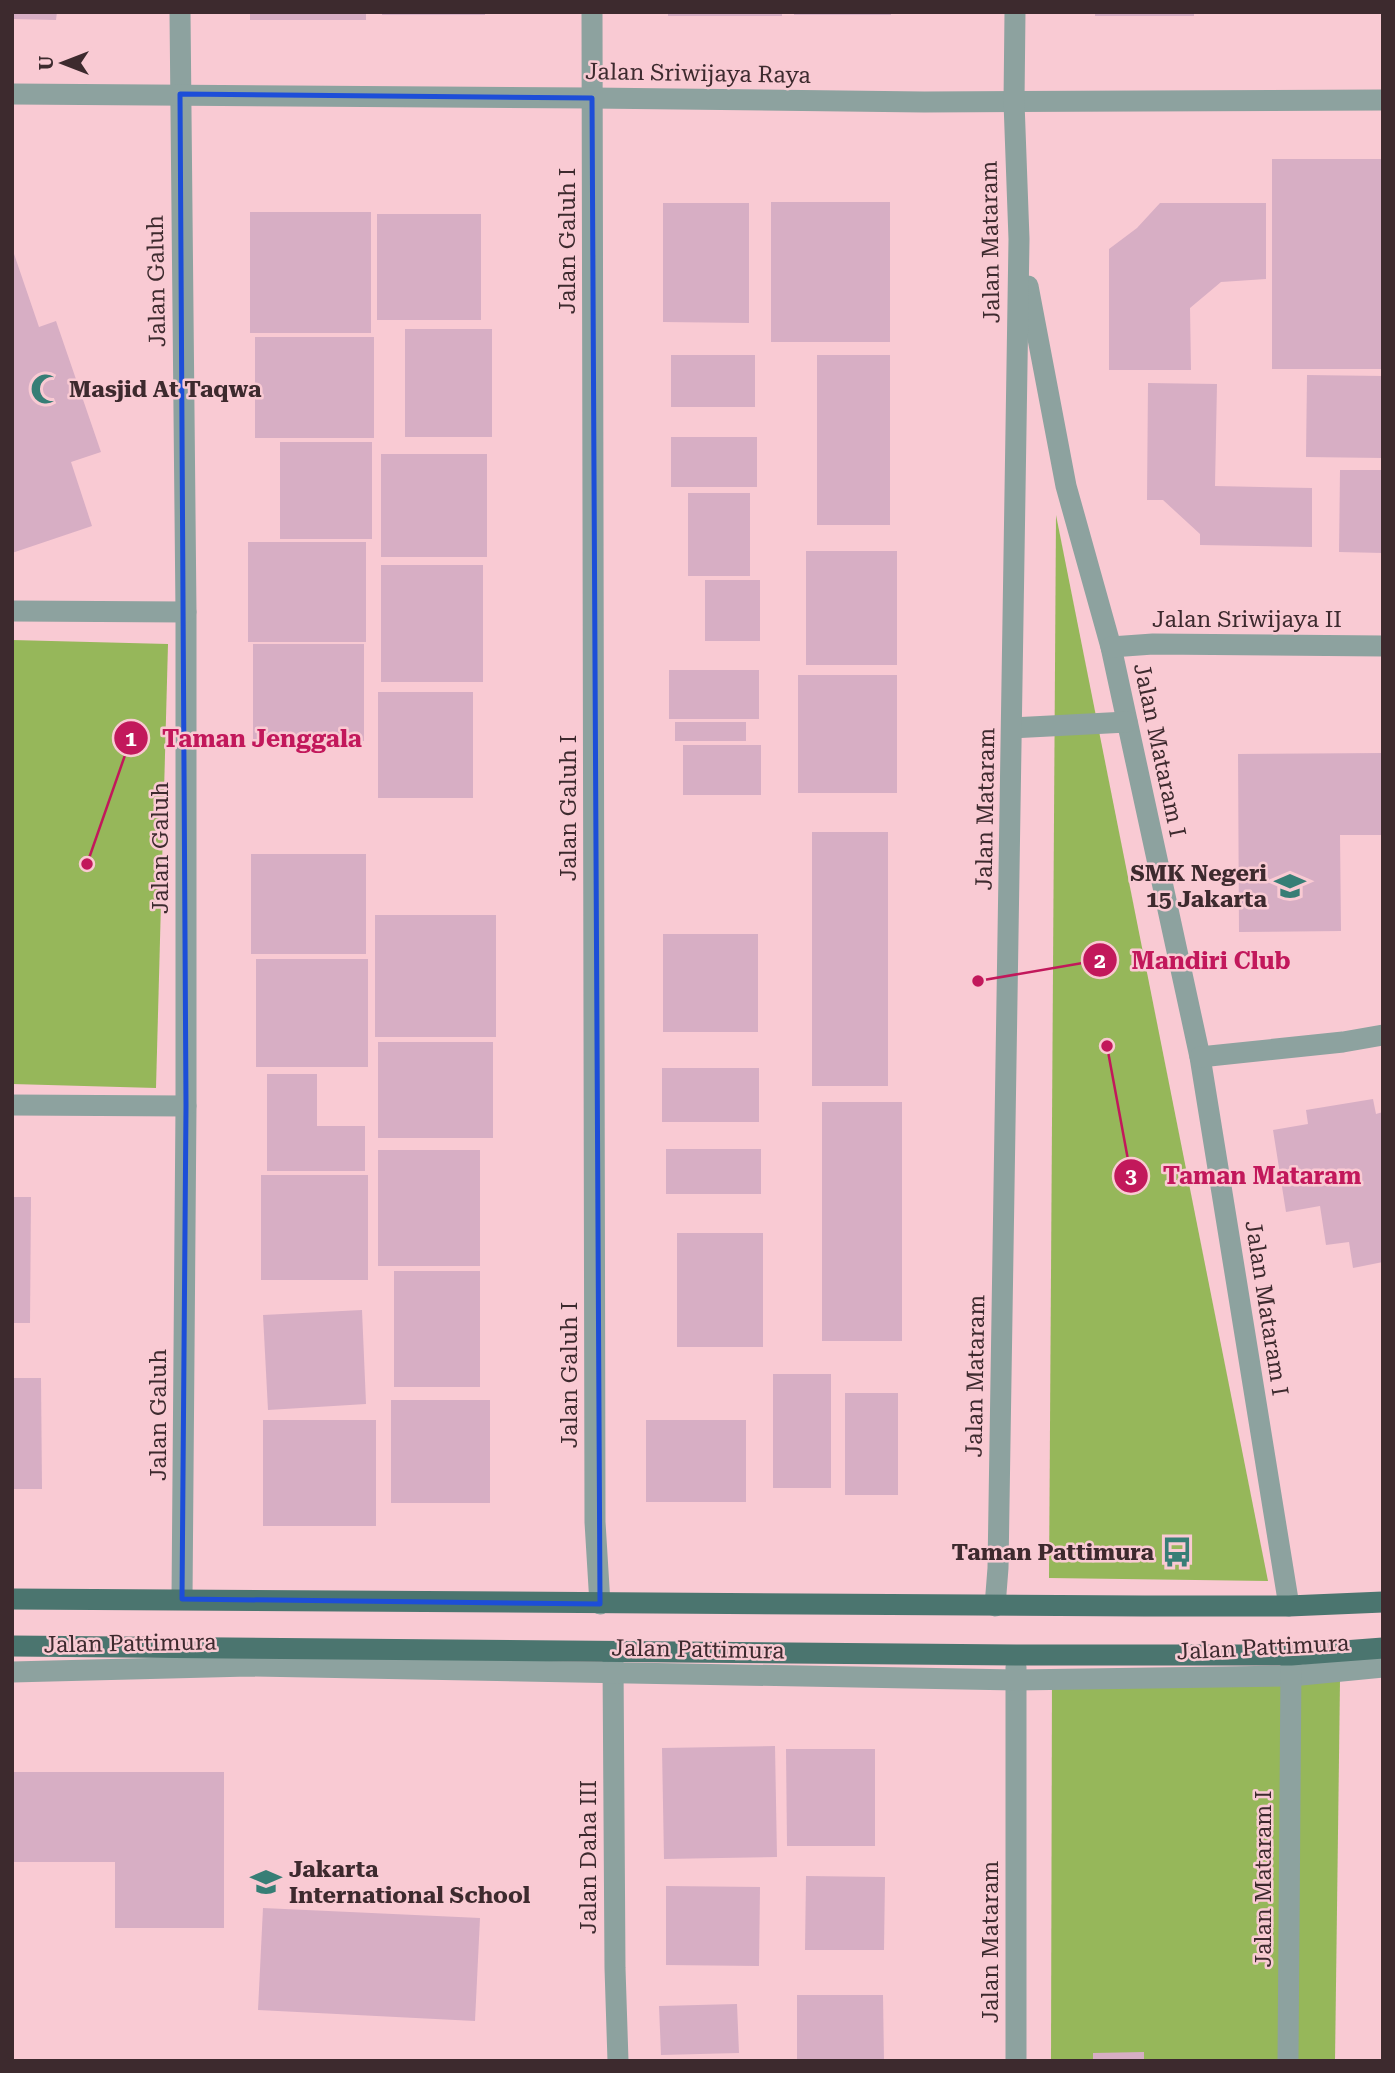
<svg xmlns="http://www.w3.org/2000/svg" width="1395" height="2073" viewBox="0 0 1395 2073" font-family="'Roboto Serif',serif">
<rect width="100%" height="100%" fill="#f9cad3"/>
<g fill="#96b75a">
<path d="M1056 515 1268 1581 1049 1578Z"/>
<path d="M12 640 168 644 156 1088 12 1084Z"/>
<path d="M1052 1678 1340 1680 1335 2061H1051Z"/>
</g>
<g fill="#d7aec4">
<path d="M12 12H57L56 20 12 19Z"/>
<rect x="250" y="12" width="116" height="8"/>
<rect x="382" y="12" width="103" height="3"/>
<rect x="668" y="12" width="114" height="4"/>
<rect x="794" y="12" width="97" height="3"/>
<rect x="1095" y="12" width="99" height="4"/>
<rect x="1272" y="159" width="111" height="210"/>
<rect x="771" y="202" width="119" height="140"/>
<path d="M663 203H749V323L663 322Z"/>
<path d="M1160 203H1266V279L1221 282 1190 308 1191 370H1109V249L1137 228Z"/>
<rect x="250" y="212" width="121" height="121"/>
<rect x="377" y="214" width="104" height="106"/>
<path d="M12 248 39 327 56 321 101 452 71 462 92 526 12 553Z"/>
<rect x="405" y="329" width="87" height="108"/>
<rect x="255" y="337" width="119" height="101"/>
<rect x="671" y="355" width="84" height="52"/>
<rect x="817" y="355" width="73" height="170"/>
<path d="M1307 375 1383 376V458L1306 457Z"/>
<path d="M1148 383 1217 384 1215 486 1312 488V547L1200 545V534L1163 500H1147Z"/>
<rect x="671" y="437" width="86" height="50"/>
<rect x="280" y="442" width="92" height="97"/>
<rect x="381" y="454" width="106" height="103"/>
<path d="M1340 470H1383V553L1339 552Z"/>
<rect x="688" y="493" width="62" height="83"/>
<rect x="248" y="542" width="118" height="100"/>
<rect x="806" y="551" width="91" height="114"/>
<rect x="381" y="565" width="102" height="117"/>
<rect x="705" y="580" width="55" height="61"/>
<rect x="253" y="644" width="111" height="97"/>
<rect x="669" y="670" width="90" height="49"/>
<rect x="798" y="675" width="99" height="118"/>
<rect x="378" y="692" width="95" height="106"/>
<rect x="675" y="722" width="71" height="19"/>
<rect x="683" y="745" width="78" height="50"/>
<path d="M1383 753V835H1340L1341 931 1239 932 1238 754Z"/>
<rect x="812" y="832" width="76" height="254"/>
<rect x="251" y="854" width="115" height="100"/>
<rect x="375" y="915" width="121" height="122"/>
<rect x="663" y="934" width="95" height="98"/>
<rect x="256" y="959" width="112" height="108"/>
<rect x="378" y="1042" width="115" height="96"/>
<rect x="662" y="1068" width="97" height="54"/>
<path d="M267 1074H317V1126H365V1171H267Z"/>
<path d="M1373 1099 1376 1114 1383 1112V1262L1353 1268 1349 1242 1326 1245 1320 1206 1286 1212 1273 1130 1308 1124 1306 1110Z"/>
<rect x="822" y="1102" width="80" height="239"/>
<rect x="666" y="1149" width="95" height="45"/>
<rect x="378" y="1150" width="102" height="116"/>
<rect x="261" y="1175" width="107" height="105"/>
<path d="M12 1197H31L30 1323H12Z"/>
<rect x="677" y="1233" width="86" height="114"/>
<rect x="394" y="1271" width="86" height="116"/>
<path d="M362 1310 366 1404 268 1410 263 1315Z"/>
<rect x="773" y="1374" width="58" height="114"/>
<path d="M12 1378H41L42 1489H12Z"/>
<rect x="845" y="1393" width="53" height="102"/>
<rect x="391" y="1400" width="99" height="103"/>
<rect x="263" y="1420" width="113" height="106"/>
<rect x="646" y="1420" width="100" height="82"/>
<path d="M775 1746 777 1857 664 1859 662 1748Z"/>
<path d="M786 1749H875V1846H787Z"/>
<path d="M12 1772H224V1928H115V1862H12Z"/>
<path d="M806 1876 885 1877 884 1950H805Z"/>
<path d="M666 1886 760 1887 759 1966 666 1965Z"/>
<path d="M263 1908 480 1918 475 2021 258 2010Z"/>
<path d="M797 1995H883L884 2061H797Z"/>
<path d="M737 2004 739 2053 661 2055 659 2006Z"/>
<path d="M1144 2052V2061H1093V2053Z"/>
</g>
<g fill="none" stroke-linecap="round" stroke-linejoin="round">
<g stroke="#8da29f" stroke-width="21">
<path d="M180 12 186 612V1106L182 1599"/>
<path d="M592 12 595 1522 600 1604"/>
<path d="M12 94 592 98 924 102 1383 100"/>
<path d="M1028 286 1066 486 1111 647 1200 1057 1289 1606"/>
<path d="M12 611 186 612"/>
<path d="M1111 647 1153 644 1383 646"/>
<path d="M1012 728 1127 722"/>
<path d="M1200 1057 1343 1042 1383 1035"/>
<path d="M12 1105 186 1106"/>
<path d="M995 1606 998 1568 1019 239 1014 102 1015 12"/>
<path d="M613 1660 615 1968 618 2061"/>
<path d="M1016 1667V2061"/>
<path d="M12 1672 249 1666 1016 1680 1291 1676 1383 1667"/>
<path d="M1288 2061 1291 1664"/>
</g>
<g stroke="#4b756f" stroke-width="21">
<path d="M12 1599 1144 1606H1289L1383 1602"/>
<path d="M12 1646 1016 1655H1291L1383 1648"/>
</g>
</g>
<path fill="none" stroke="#1d4ed8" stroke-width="5" stroke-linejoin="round" d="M180 94 592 98 600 1604 182 1599 186 1106Z"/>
<defs>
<g id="mosque-bare" transform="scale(2.415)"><path d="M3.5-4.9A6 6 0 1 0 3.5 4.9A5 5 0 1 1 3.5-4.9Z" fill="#377e76" stroke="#f9cad3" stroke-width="2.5" paint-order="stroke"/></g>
<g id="school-bare" transform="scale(2.415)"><path d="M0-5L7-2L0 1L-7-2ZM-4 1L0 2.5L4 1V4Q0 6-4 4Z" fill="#377e76" stroke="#f9cad3" stroke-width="2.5" paint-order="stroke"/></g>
<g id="bus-bare" transform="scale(2.415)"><path d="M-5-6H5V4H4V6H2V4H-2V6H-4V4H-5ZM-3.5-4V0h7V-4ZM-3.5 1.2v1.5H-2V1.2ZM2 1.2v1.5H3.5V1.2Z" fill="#377e76" stroke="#f9cad3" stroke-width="2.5" paint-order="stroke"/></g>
</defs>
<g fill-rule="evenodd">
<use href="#mosque-bare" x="46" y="389"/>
<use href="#school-bare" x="1290" y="886"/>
<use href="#bus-bare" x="1177" y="1552"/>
<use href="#school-bare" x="266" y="1882"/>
</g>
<g text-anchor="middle" stroke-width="5" stroke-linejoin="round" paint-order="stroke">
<g font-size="23" fill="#3d2a2e" stroke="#f9cad3">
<text transform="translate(698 73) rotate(1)" y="8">Jalan Sriwijaya Raya</text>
<text transform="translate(567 241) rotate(-90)" y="8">Jalan Galuh I</text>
<text transform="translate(990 242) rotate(-91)" y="8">Jalan Mataram</text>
<text transform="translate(156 281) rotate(-91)" y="8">Jalan Galuh</text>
<text x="1247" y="627">Jalan Sriwijaya II</text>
<text transform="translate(1160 750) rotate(78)" y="8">Jalan Mataram I</text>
<text transform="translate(568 808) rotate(-90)" y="8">Jalan Galuh I</text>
<text transform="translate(985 809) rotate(-89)" y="8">Jalan Mataram</text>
<text transform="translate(160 848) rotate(-90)" y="8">Jalan Galuh</text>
<text transform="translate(1267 1308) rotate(81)" y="8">Jalan Mataram I</text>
<text transform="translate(569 1375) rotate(-90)" y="8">Jalan Galuh I</text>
<text transform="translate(975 1376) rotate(-89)" y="8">Jalan Mataram</text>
<text transform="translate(158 1415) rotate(-90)" y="8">Jalan Galuh</text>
<text transform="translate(130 1643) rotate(-1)" y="8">Jalan Pattimura</text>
<text transform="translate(1263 1647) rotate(-3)" y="8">Jalan Pattimura</text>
<text transform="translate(698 1649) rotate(1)" y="8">Jalan Pattimura</text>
<text transform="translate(588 1857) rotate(-90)" y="8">Jalan Daha III</text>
<text transform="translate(1263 1879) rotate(-90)" y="8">Jalan Mataram I</text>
<text transform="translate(990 1942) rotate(-90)" y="8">Jalan Mataram</text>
</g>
<g font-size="23" font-weight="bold" fill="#3d2a2e" stroke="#f9cad3" text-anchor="start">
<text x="69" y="397">Masjid At Taqwa</text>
<text x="1267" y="881" text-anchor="end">SMK Negeri<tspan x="1267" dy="26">15 Jakarta</tspan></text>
<text x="1154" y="1560" text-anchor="end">Taman Pattimura</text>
<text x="289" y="1877">Jakarta<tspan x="289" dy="26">International School</tspan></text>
</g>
</g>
<path fill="none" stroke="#c2185b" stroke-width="2.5" d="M87 864L131 738M978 981L1100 960M1107 1046L1131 1176"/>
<g fill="#c2185b" stroke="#f9cad3" stroke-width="2.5">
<circle cx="87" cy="864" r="7"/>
<circle cx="978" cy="981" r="7"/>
<circle cx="1107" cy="1046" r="7"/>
<circle cx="131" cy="738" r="18"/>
<circle cx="1100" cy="960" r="18"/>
<circle cx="1131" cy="1176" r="18"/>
</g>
<g font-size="21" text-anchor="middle" font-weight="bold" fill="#fff">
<text x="131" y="746">1</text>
<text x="1100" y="968">2</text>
<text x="1131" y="1183">3</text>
</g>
<g font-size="24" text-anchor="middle" font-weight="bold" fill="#c2185b" stroke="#f9cad3" stroke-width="5" stroke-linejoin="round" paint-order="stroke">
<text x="262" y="747">Taman Jenggala</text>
<text x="1211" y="969">Mandiri Club</text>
<text x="1262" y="1184">Taman Mataram</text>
</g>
<rect width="1395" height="2073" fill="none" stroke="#3d2a2e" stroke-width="28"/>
<g transform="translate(63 63) rotate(270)" stroke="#f9cad3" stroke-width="5" paint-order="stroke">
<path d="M0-5L12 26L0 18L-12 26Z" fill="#3d2a2e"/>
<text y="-10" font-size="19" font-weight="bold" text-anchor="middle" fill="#3d2a2e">U</text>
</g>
</svg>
